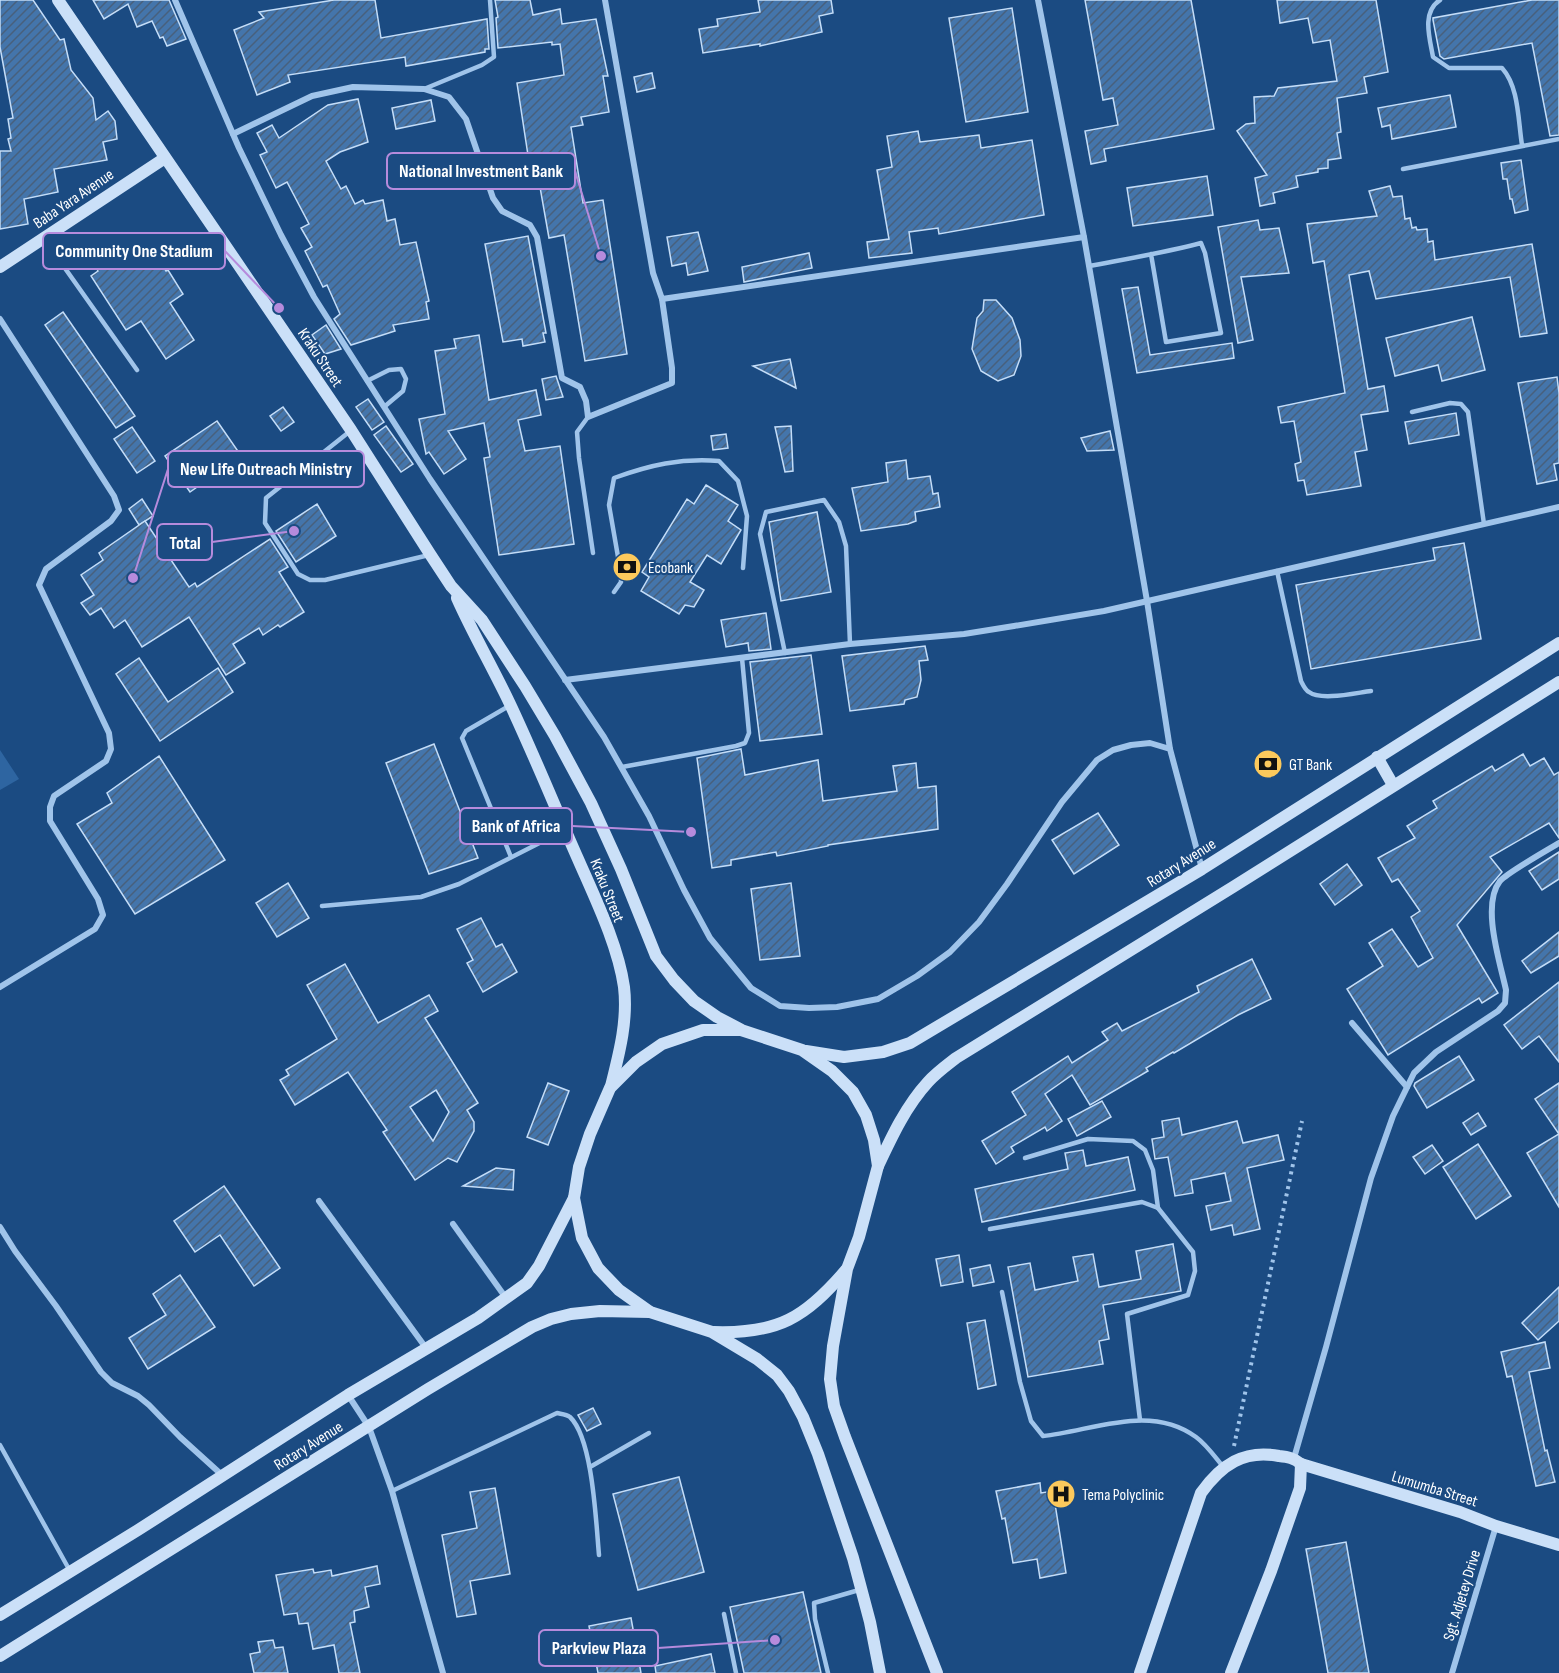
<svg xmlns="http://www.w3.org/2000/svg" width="1559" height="1673" viewBox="0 0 1559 1673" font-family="'Sofia Sans Condensed',sans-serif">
<defs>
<pattern id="building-hatch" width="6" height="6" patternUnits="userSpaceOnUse" patternTransform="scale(1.5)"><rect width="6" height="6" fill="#4475ab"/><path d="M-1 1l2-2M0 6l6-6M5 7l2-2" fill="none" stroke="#48607c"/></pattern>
</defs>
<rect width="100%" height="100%" fill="#1b4b82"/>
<path fill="#2e65a1" d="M0 750 19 779 0 790Z"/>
<g fill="url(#building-hatch)" stroke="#c4ddf8" stroke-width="1.5" fill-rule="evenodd">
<path d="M0 0H33L60 40 64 39 71 70 93 98 96 120 108 111 115 121 117 139 103 142 107 160 54 169 58 192 24 199 28 224 0 229V151H11L8 139 11 138 8 119 13 118 0 47Z"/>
<path d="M93 0H169L186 39 167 46 163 37 160 38 152 21 137 27 128 4 104 19Z"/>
<path d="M334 0H375L381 38 487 19 489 49H485V52L406 66 405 57 288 75 290 82 257 95 234 30 264 18 259 12Z"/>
<path d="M495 0H530L533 15 560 9 562 24 596 19 608 76H603L609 112 581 117 583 125 571 127 583 203 603 200 627 354 585 361 564 235 549 238 540 187 533 188 517 83 564 75 560 44 552 45V42L498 48 496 18 498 17Z"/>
<path d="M758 0H831L833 13 819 16 822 32 760 46V44L703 53 699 29 718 26 717 19 760 12Z"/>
<path d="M1085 0H1191L1214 129 1104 149 1106 161 1091 164 1085 131 1118 125 1113 98 1103 100Z"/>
<path d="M1277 0H1376L1388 72 1364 77 1367 93 1337 98 1341 132 1337 133 1341 158 1328 160V168L1318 169V172L1296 176 1298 187 1273 193 1275 203 1260 206 1255 178 1267 175 1237 131 1246 124 1255 123 1254 97 1274 96 1278 88 1337 81 1330 40 1313 43 1308 18 1280 23Z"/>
<path d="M1532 0H1559V135L1550 136 1532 43 1444 59 1440 56 1433 20V18Z"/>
<path d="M1012 8 1028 112 966 122 949 18Z"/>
<path d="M652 73 655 88 637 92 634 77Z"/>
<path d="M1450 95 1456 127 1392 139 1390 125 1382 127 1378 108Z"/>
<path d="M358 99 368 142 340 152 326 161 341 189 346 186 355 204 363 200 365 204 383 200 387 221 395 219 400 245 416 242 429 301 426 302 429 319 393 325 395 331 351 345 334 319 340 314 327 285 323 287 305 251 312 247 301 228 309 224 287 182 276 188 260 155 267 152 257 133 272 125 279 138 328 105Z"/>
<path d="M431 100 435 121 396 129 392 108Z"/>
<path d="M918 131 920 142 979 135 981 148 1032 140 1044 215 939 234 938 228 909 232 912 253 869 258 867 242 889 239 877 170 892 167 887 136Z"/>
<path d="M1521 160 1528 210 1515 213 1512 199H1510L1507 179H1503L1501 163Z"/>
<path d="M1207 176 1213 215 1133 226 1127 188Z"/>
<path d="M1390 186 1393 197 1402 196 1405 219 1410 218 1412 228 1416 227 1417 230 1427 229 1428 242 1433 241 1435 260 1532 244 1547 333 1520 337 1510 277 1376 299 1369 271 1349 275 1368 389 1384 386 1388 411 1361 415 1367 450 1355 452 1361 486 1307 495 1304 480 1298 481 1295 464 1301 462 1294 421 1281 423 1278 407 1345 393 1324 261 1313 263 1307 224 1377 216 1369 191Z"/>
<path d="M1258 220 1260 230 1279 228 1289 273 1241 277 1253 340 1238 343 1218 227Z"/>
<path d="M698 232 708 271 688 275 686 263 672 266 667 237Z"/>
<path d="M143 234 166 271 168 270 183 294 170 303 194 340 166 359 141 321 126 330 91 276 98 271 94 264Z"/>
<path d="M528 236 546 333H543L545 342 523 346 522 339 503 342 485 244Z"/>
<path d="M809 253 812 268 744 282 742 267Z"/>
<path d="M1138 287 1150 355 1232 343 1234 358 1137 373 1122 289Z"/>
<path d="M984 300H996L1012 318 1020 340 1021 356 1014 375 998 381 981 371 972 349 977 318 983 311Z"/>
<path d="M63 312 135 416 116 428 45 325Z"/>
<path d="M1472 317 1485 370 1442 381 1438 365 1395 376 1386 338Z"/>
<path d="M326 325 341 349 325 354 312 335Z"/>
<path d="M479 335 489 400 536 390 541 415 518 420 525 451 560 446 574 544 499 555 484 458 490 457 484 423 448 431 466 459 444 474 429 452 426 454 419 419 445 414 435 351 456 348 454 339Z"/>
<path d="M790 359 796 388 753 366Z"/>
<path d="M556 376 563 397 546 400 542 379Z"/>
<path d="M1557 377 1559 393V463L1554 464 1557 480 1537 484 1518 383Z"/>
<path d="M368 399 384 422 372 430 356 407Z"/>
<path d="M283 407 294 422 281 431 270 416Z"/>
<path d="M1456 413 1459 435 1409 444 1405 422Z"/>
<path d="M217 421 242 457 235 462 239 467 224 477 220 471 190 492 165 456Z"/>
<path d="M386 426 413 464 401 472 374 435Z"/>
<path d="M791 426 793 471 785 472 775 427Z"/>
<path d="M132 427 155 461 137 473 114 439Z"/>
<path d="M1110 431 1114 450 1087 451 1081 438Z"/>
<path d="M726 434 728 448 713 450 711 436Z"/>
<path d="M906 460 908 479 930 476 933 494 938 493 940 507 915 512 916 521 908 524 861 531 852 488 888 482 886 463Z"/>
<path d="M706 485 738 505 728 521 741 530 721 564 707 555 690 582 704 590 694 607 685 605 679 614 641 591 649 577 642 572 687 499 694 504Z"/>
<path d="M142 499 153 516 139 525 129 509Z"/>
<path d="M317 504 336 536 296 562 276 531Z"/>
<path d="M817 512 831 592 781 601 769 522Z"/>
<path d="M145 521 189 587 195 583 197 587 270 539 288 567 279 572 304 612 280 627 278 625 263 635 259 628 233 644 245 663 226 675 189 617 142 647 125 620 114 628 101 608 90 615 81 603 94 595 81 575 103 560 99 553Z"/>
<path d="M1464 543 1481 639 1311 669 1296 585 1435 560 1433 548Z"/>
<path d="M766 613 771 649 749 651 748 643 726 647 721 620Z"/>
<path d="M925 646 928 660 919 661 921 680 917 697 905 700 904 704 850 711 842 656Z"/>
<path d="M811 655 822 734 760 741 750 662Z"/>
<path d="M139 658 168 702 218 668 233 692 160 741 116 674Z"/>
<path d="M434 744 478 858 429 874 386 763Z"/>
<path d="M741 749 745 775 818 760 823 801 897 791 893 766 916 763 918 788 936 786 938 829 828 845V846L777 856 776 852 731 860V865L712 868 697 758Z"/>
<path d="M1523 754 1530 766 1544 758 1554 775 1559 772V838L1549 823 1490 857 1502 872 1457 925 1498 993 1482 1003 1479 998 1388 1055 1347 989 1383 966 1369 943 1392 929 1418 967 1433 958 1411 917 1420 911 1398 879 1392 882 1378 858 1415 838 1407 826 1437 808 1433 801 1492 766 1495 771Z"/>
<path d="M159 756 225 860 135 914 77 824 112 803 107 793Z"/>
<path d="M1098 813 1119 845 1074 874 1052 840Z"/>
<path d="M1559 852V879L1542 890 1529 871Z"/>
<path d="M1347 864 1362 885 1335 905 1320 884Z"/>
<path d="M288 883 309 918 277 937 256 903Z"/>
<path d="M791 883 800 956 760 960 751 889Z"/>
<path d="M481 918 496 947 502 944 517 972 483 992 467 963 473 960 457 929Z"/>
<path d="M1559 932V956L1531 973 1522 961Z"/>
<path d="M1252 959 1271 999 1238 1015 1174 1053 1173 1052 1146 1068 1148 1071 1090 1105 1072 1075 1045 1094 1062 1121 1047 1131 1045 1127 1011 1147 1014 1152 996 1164 982 1141 1026 1115 1012 1092 1068 1056 1072 1063 1108 1040 1102 1032 1117 1023 1122 1031 1199 992 1197 986Z"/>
<path d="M345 964 378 1023 429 995 438 1011 425 1018 478 1103 467 1110 474 1122V1131L457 1162 448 1158 415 1180 383 1132 387 1130 348 1072 295 1105 280 1080 289 1075 286 1070 337 1039 307 985ZM436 1090 449 1112 433 1141 410 1107Z"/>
<path d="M1559 982V1062L1539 1036 1522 1049 1504 1025Z"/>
<path d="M1459 1056 1474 1080 1427 1108 1414 1086 1415 1083Z"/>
<path d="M548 1083 569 1091 548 1145 527 1137Z"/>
<path d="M1559 1083V1207L1527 1153 1559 1134 1535 1099Z"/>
<path d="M1102 1101 1111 1117 1077 1136 1068 1119Z"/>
<path d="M1478 1113 1486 1126 1471 1135 1463 1123Z"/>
<path d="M1179 1118 1182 1135 1237 1121 1243 1143 1278 1135 1284 1160 1247 1168 1260 1229 1234 1235 1232 1225 1211 1230 1206 1206 1231 1201 1225 1173 1191 1180 1193 1193 1175 1196 1168 1157 1155 1159 1152 1139 1164 1137 1162 1121Z"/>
<path d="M1478 1144 1511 1196 1476 1219 1443 1167Z"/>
<path d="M1432 1145 1443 1161 1425 1174 1413 1157Z"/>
<path d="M1083 1150 1086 1166 1128 1157 1135 1190 982 1222 975 1189 1068 1169 1065 1153Z"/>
<path d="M496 1168 514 1170 513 1190 463 1186Z"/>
<path d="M224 1186 280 1268 254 1286 220 1235 195 1252 174 1221Z"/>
<path d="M1173 1244 1181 1291 1103 1305 1109 1339 1099 1341 1103 1364 1028 1377 1008 1267 1030 1263 1035 1290 1078 1281 1073 1257 1093 1254 1099 1287 1141 1279 1136 1251Z"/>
<path d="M959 1255 963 1282 941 1286 936 1259Z"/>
<path d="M990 1265 994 1282 973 1286 970 1269Z"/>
<path d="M180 1275 215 1327 148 1369 129 1338 166 1315 153 1294Z"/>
<path d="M1559 1287V1321L1538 1340 1522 1323Z"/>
<path d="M985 1320 996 1385 978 1389 967 1323Z"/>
<path d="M1545 1342 1550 1368 1529 1372 1545 1451 1547 1450 1555 1482 1536 1486 1512 1376 1507 1377 1501 1352Z"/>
<path d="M593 1408 601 1424 587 1431 578 1415Z"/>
<path d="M679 1477 704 1572 638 1590 613 1494Z"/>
<path d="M1040 1483 1041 1493 1053 1491 1066 1573 1040 1578 1037 1559 1013 1563 1005 1518 1002 1519 996 1491Z"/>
<path d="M495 1488 510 1574 470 1581 476 1614 457 1617 442 1535 477 1528 470 1492Z"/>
<path d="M1346 1542 1369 1673H1328L1306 1549Z"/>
<path d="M377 1566 380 1584 365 1587 369 1607 354 1611 355 1622 350 1623 360 1673H339L334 1645 313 1649 308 1623 299 1624 297 1613 284 1615 276 1575 313 1569 314 1573 331 1570 332 1576Z"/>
<path d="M803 1592 821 1673H744L730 1607Z"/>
<path d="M631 1618 641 1673H598L589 1626Z"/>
<path d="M273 1640 275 1648 283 1647 288 1673H254L250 1654 260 1652 258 1642Z"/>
<path d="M711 1654 715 1673H656L655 1666Z"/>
</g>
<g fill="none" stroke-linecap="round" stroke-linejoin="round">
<path stroke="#a0c4ea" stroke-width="4" stroke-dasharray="3 4.5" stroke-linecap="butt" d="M1234 1446 1302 1121"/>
<g stroke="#a0c4ea" stroke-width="4.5">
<path d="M1440 0C1421 12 1430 39 1433 57L1449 68H1502C1519 87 1518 120 1522 145"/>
<path d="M424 89 482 65 494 57 490 0"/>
<path d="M1403 169 1559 139"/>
<path d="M45 240 137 370"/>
<path d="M1089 266C1126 259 1164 253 1201 243L1205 253 1221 333 1166 342 1151 254"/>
<path d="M367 381 389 370 401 369 406 379 403 391 384 407"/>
<path d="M1412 412 1450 403 1461 404 1468 412 1484 524"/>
<path d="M588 417 577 432 579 458 593 553"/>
<path d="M349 432 266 498 265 523 298 574 310 580H325L429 555"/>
<path d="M1277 571 1301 681C1303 685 1305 690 1309 692 1321 701 1355 693 1371 691"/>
<path d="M614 592 621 582V574L609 505 614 478C650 465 680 458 719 461L738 481 747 516 743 568"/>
<path d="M785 653 760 534 766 512 824 500 839 522 846 546 850 644"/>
<path d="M509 706 466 731 462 738 511 857"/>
<path d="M622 767 736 746 745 743 749 733 742 658"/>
<path d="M322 906 421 897 459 884 565 830"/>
<path d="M1025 1158 1088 1139 1133 1141 1145 1150 1153 1170 1158 1208"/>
<path d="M990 1229 1142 1202 1158 1208 1193 1252 1195 1271 1188 1295 1127 1314 1140 1420"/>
<path d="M1002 1292 1020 1382 1031 1421 1043 1436C1092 1431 1150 1403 1196 1437 1207 1445 1215 1457 1224 1468"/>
<path d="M0 1445 70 1571"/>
<path d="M590 1467 649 1433"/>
<path d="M392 1491 557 1413C561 1414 566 1414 570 1417 593 1439 596 1523 599 1555"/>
<path d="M724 1614 736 1673"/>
<path d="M828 1673 815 1619 814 1603 859 1590"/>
</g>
<g stroke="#a0c4ea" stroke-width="6">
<path d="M175 0 239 148 281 235 314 297 430 479 604 737 649 816 684 890 710 938 751 988 780 1006 809 1008 837 1007 878 999 917 976 950 952 979 922 1007 884 1062 802 1097 760 1113 750 1131 745 1150 743 1170 749 1202 869"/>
<path d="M605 0 653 273 662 299 1084 237 1147 601 1170 749"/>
<path d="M1038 0 1084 237"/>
<path d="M233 134 312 96 353 87 424 89 449 97 466 119 493 198 502 211 530 225 537 237 562 378 580 387 586 401 588 417 672 383V368L662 299"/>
<path d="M0 319 114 496 119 510 111 521 46 569 39 585 109 733 111 749 106 761 54 796 50 807V821L98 899 103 915 95 929 0 987"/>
<path d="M565 680 850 644 964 634 1014 626 1104 611 1559 507"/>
<path d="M1352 1023 1407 1087"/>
<path d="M319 1201 426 1348"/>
<path d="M453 1224 506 1298"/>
<path d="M0 1227 15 1251 56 1306 101 1372 112 1383 138 1396 149 1405 180 1437 222 1475"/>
<path d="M348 1395 369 1427 392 1491 443 1673"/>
<path d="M1294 1458 1326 1347 1371 1178 1393 1116 1414 1073 1436 1052 1498 1011 1505 1003 1506 990C1500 962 1481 905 1500 881 1507 873 1547 850 1559 843"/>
<path d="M1452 1673 1496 1526"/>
</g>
<g stroke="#cbe0f8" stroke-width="12">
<path d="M58 0 351 430 430 554 451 586 482 620 525 686 555 736 591 803 621 869 656 956 674 980 694 1001 717 1017 740 1029"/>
<path d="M0 267 165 158"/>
<path d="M457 598C473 634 493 668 510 704 534 755 555 807 578 859 595 898 618 945 624 987 628 1021 619 1054 611 1086"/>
<path d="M1377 757 1393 785"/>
<path d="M806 1051 844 1057 883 1052 910 1043 1202 869 1559 643"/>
<path d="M878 1166C892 1136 906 1106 928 1082 936 1073 947 1065 956 1058L1233 887 1559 682"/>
<path d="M714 1332C778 1334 805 1318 846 1270"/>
<path d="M0 1615 138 1530 348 1395 478 1318 527 1283 539 1266 574 1198"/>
<path d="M0 1656 428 1389 532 1327 551 1319 571 1314 600 1311 650 1312"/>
<path d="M880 1673 870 1622 853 1558 818 1454 803 1417 789 1391 777 1375 757 1359 712 1332 650 1312 619 1290 598 1268 582 1238 574 1198 579 1167 590 1134 610 1088 636 1062 662 1044 703 1030H741L802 1050 832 1071 853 1092 866 1115 874 1140 878 1166 859 1237 847 1269 833 1346 830 1379 834 1406 845 1437 937 1673"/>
<path d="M1140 1673 1201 1493C1221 1465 1244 1449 1279 1456 1288 1457 1294 1458 1301 1464L1460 1512 1496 1526 1559 1545"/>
<path d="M1231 1673 1271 1571 1300 1488 1301 1464"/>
</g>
</g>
<defs>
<g id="bank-disc" transform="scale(1.5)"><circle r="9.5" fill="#fcc95c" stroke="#1b4b82"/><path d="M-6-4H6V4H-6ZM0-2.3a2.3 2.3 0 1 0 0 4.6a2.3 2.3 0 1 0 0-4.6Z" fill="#111"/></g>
<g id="hospital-disc" transform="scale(1.5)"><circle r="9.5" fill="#fcc95c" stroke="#1b4b82"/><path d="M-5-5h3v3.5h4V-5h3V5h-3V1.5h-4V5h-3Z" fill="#111"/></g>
</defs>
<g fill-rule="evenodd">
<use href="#bank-disc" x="627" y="567"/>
<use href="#bank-disc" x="1268" y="764"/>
<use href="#hospital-disc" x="1061" y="1494"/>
</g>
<g text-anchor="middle" stroke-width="4.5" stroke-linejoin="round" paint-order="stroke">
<g font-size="16" fill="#fff" stroke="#1b4b82">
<text transform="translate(73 198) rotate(-34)" y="6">Baba Yara Avenue</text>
<text transform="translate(321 357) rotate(56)" y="6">Kraku Street</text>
<text transform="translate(1181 862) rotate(-32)" y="6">Rotary Avenue</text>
<text transform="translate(608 890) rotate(68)" y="6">Kraku Street</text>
<text transform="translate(308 1445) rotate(-32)" y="6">Rotary Avenue</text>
<text transform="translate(1435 1488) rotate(17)" y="6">Lumumba Street</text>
<text transform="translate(1461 1595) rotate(-73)" y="6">Sgt. Adjetey Drive</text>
</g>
<g font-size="16" fill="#fff" stroke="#1b4b82" text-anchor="start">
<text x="648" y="573">Ecobank</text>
<text x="1289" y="770">GT Bank</text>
<text x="1082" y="1500">Tema Polyclinic</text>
</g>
</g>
<path fill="none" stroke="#b68bdc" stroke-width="2" d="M601 256L575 171M279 308L225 251M133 578L168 469M294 531L212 542M691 832L572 826M775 1640L658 1648"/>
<g fill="#b68bdc" stroke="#1b4b82" stroke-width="2">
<circle cx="601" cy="256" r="6"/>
<circle cx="279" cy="308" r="6"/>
<circle cx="133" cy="578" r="6"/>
<circle cx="294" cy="531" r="6"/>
<circle cx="691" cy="832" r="6"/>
<circle cx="775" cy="1640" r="6"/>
</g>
<g fill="#1b4b82" stroke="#b68bdc" stroke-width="2">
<rect x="387" y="153" width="188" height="36" rx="6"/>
<rect x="43" y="233" width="182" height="36" rx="6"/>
<rect x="168" y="451" width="196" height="36" rx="6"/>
<rect x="157" y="524" width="55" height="36" rx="6"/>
<rect x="460" y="808" width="112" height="36" rx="6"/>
<rect x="539" y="1630" width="119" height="36" rx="6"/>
</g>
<g font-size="18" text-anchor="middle" font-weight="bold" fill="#fff">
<text x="481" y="177">National Investment Bank</text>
<text x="134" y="257">Community One Stadium</text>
<text x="266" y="475">New Life Outreach Ministry</text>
<text x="185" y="549">Total</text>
<text x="516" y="832">Bank of Africa</text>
<text x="599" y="1654">Parkview Plaza</text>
</g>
</svg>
